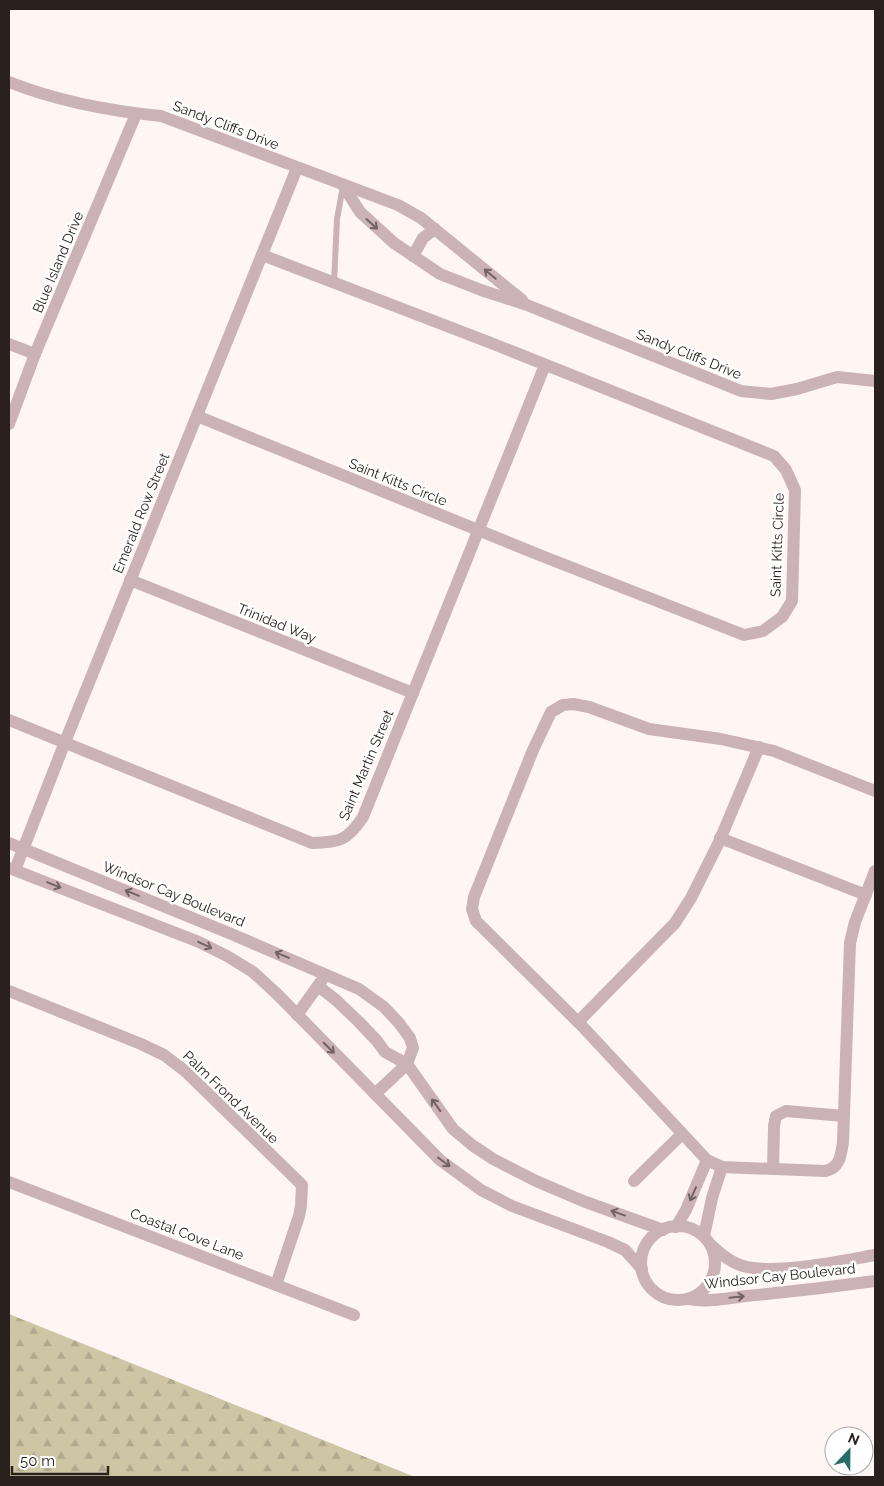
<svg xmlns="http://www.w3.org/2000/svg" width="884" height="1486" viewBox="0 0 884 1486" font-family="Raleway,sans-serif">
<defs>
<pattern id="forest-firs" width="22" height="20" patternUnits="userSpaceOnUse" patternTransform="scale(1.25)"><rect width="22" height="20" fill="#cec5a5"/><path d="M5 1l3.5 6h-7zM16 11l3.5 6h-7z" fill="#b1a98e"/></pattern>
</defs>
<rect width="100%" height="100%" fill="#fff6f3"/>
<path fill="url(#forest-firs)" d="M9 1314 415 1477H9Z"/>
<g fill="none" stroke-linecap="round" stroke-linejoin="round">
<path stroke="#cbb2b6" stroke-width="6" d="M334 283 337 219 343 186"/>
<g stroke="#cbb2b6" stroke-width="12">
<path d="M9 82C57 101 109 111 161 116L398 205 421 218 522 300"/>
<path d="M343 185 360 212 394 243 440 274 481 290 527 305 741 391 771 394 797 389 837 377 875 381"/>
<path d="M413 256 423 238 435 229"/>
<path d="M9 344 35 354"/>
<path d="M197 416 542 556 744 635 763 631 782 617 792 601 795 490 786 470 774 456 491 343 262 255"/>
<path d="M9 424 35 354 136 114"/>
<path d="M130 580 413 693"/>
<path d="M9 720 312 843C340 842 347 841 363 817L545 365"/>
<path d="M875 791 774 751 721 739 649 729 589 707 573 704 563 705 551 712 533 750 474 897 472 909 476 921 582 1026 707 1160 722 1167 825 1171C840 1168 841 1155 843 1142L850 943 855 922 875 871"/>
<path d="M720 838 866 895"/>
<path d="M9 843 229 933 359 989 384 1007 399 1023 410 1038 413 1048 407 1064 375 1094"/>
<path d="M9 868 199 942 227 956 253 972 277 994 440 1160 481 1190 512 1206 608 1242 625 1250 642 1269"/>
<path d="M15 870 65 742 297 168"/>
<path d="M318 986 336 1000 359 1022 377 1041 385 1052 407 1064 453 1129 472 1145 493 1159 536 1181 583 1201 663 1230"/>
<path d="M9 991 141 1044 164 1055 185 1071 302 1185 301 1206 299 1216 276 1285"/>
<path d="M297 1015 322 980"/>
<path d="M578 1022 675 923 691 898 719 842 759 747"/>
<path d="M773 1169 774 1126 776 1116 786 1111 844 1116"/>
<path d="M634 1181 682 1134"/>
<path d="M9 1182 354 1315"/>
<circle cx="678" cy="1263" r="37"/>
<path d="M676 1227 686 1210 707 1160"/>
<path d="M704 1236 712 1198 722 1167"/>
<path d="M711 1245C720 1253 731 1263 743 1266 776 1275 840 1261 875 1255"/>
<path d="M689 1299C705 1303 729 1298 746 1296 789 1292 832 1287 875 1281"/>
</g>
</g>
<defs><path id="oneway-shaft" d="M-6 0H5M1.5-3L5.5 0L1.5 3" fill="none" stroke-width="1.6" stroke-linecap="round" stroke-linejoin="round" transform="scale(1.25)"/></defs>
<g stroke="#726263">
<use href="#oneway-shaft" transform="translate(372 224) rotate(42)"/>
<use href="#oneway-shaft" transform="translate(490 274) rotate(-140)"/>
<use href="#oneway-shaft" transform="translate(54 885) rotate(22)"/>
<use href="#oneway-shaft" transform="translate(132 893) rotate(-158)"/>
<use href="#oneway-shaft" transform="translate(205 945) rotate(25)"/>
<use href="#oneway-shaft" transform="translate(282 955) rotate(-157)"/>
<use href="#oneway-shaft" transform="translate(329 1048) rotate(45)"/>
<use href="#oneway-shaft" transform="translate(436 1105) rotate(-126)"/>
<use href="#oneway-shaft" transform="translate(444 1162) rotate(37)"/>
<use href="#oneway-shaft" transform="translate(693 1194) rotate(114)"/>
<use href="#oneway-shaft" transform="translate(618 1213) rotate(-160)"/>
<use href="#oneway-shaft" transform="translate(737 1297) rotate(-6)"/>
</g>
<g text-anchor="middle" stroke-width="5" stroke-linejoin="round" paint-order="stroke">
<g font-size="14" fill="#2a211f" stroke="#fff">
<text transform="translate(226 125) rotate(21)" y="5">Sandy Cliffs Drive</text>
<text transform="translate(58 262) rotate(-67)" y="5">Blue Island Drive</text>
<text transform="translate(689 354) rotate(22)" y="5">Sandy Cliffs Drive</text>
<text transform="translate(398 482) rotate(22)" y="5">Saint Kitts Circle</text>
<text transform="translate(141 513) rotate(-68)" y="5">Emerald Row Street</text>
<text transform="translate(777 545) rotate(-88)" y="5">Saint Kitts Circle</text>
<text transform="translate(277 623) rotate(22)" y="5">Trinidad Way</text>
<text transform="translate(366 765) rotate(-67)" y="5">Saint Martin Street</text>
<text transform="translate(174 894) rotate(22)" y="5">Windsor Cay Boulevard</text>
<text transform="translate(231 1097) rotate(44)" y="5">Palm Frond Avenue</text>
<text transform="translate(187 1234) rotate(21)" y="5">Coastal Cove Lane</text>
<text transform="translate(780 1276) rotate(-6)" y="5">Windsor Cay Boulevard</text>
</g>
</g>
<rect width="884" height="1486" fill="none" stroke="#2a211f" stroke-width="20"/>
<g transform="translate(849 1451) rotate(22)"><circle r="24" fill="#ffffff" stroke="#aaa6a5"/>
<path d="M0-4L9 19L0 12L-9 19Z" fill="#266e65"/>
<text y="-8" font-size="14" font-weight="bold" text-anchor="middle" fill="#2a211f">N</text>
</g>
<path d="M12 1466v8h96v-8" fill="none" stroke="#2a211f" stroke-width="2.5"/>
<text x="20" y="1466" font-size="15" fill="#2a211f" stroke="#ffffff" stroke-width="4" paint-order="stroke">50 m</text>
</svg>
